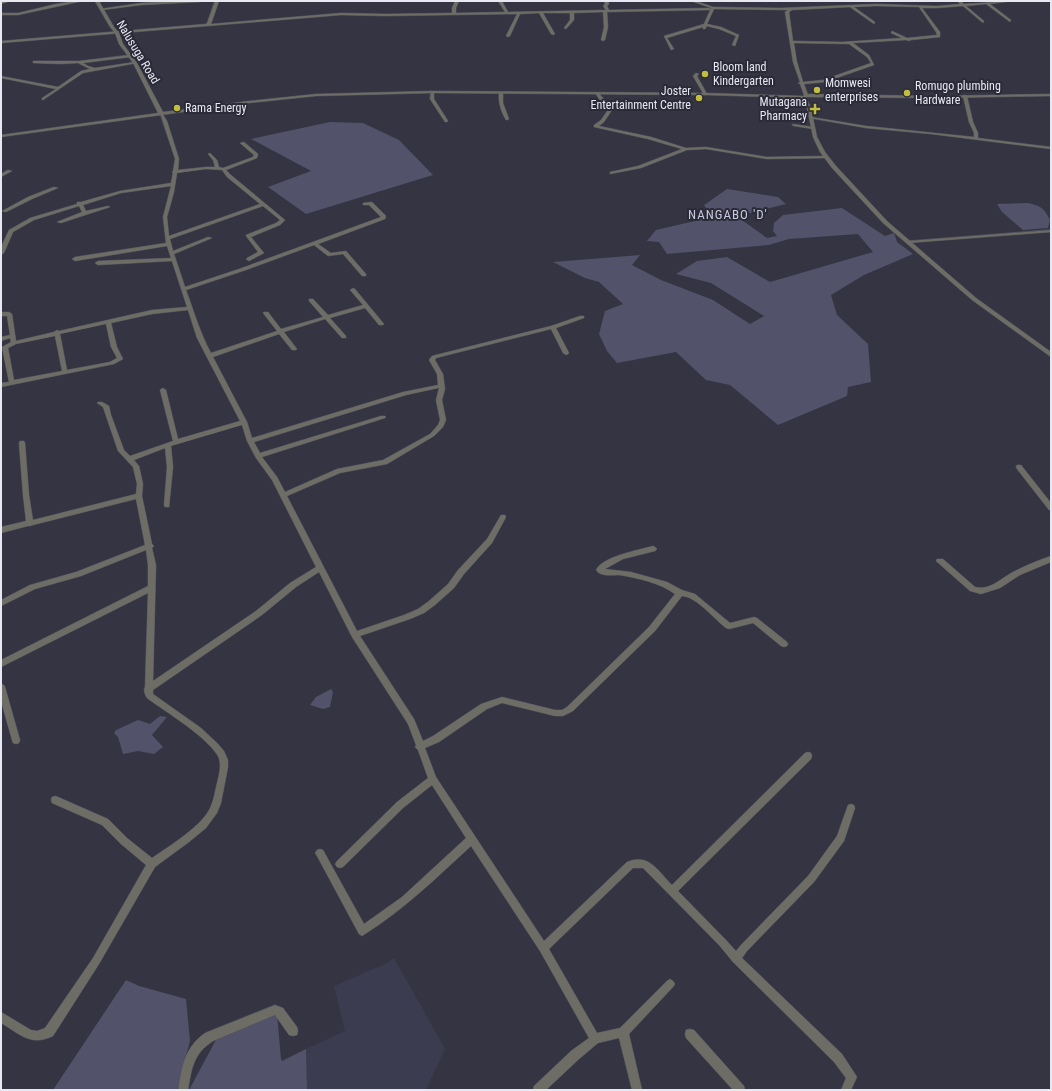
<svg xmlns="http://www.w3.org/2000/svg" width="1052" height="1091" viewBox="0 0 1052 1091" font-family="'Roboto Condensed',sans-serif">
<rect width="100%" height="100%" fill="#343442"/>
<path fill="#3c3c50" d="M394 958 445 1049 426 1090H307L306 1049 345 1031 334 986 385 964Z"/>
<g fill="#52526a">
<path d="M330 122 363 123 399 140 433 175 306 214 268 187 311 171 251 139Z"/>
<path d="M727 189 778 197 786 204 742 215V220L767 238 777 236 773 231 774 223 783 215 842 208 885 236 894 233 897 242 913 254 864 275 831 295 837 315 868 344 871 382 848 387 847 396 778 425 730 385 706 380 676 352 617 363 607 351 599 334 605 311 623 304 599 282 585 278 553 262 640 255 632 265 661 280 713 300 750 324 764 316 711 283 676 274 697 261 727 257 770 282 873 252 858 234 789 239 769 245 667 254 659 242 647 241 656 230 712 217 704 205Z"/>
<path d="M1028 203C1041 206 1044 208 1050 220L1048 228 1023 230 1002 212 997 204Z"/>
<path d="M331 689 333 692 330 707 323 709 310 705 316 697Z"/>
<path d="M160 716 167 717 152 735 163 747 154 754 138 751 123 754 118 737 114 733 116 730 138 720 150 724Z"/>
<path d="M126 980 139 986 186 999 190 1041 177 1090H53Z"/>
<path d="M277 1014 281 1059 282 1061 306 1049 307 1090H189L218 1036Z"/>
</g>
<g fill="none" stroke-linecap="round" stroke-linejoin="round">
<g stroke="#51515e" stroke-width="1">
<g id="minor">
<path d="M5 1H11L1 4V2Z"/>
<path d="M75 1H83L18 15H1V13H18L56 4Z"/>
<path d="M180 1H202L200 2 141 5 102 10 100 9 141 3Z"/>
<path d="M215 1H219L211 24 341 13 386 14 452 13V8L455 1H459L456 8V13L505 12 498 1H502L508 12 606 10 603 6 605 4 604 1H608L609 4 607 6 609 10 709 8 711 9 709 10 607 12 608 27 605 40 603 41 601 40 604 27 603 12 574 13V20L566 29 564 28 570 20V13H543L555 34 553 35 551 34 539 13 520 14 510 36 508 37 506 36 517 14 386 16 341 15 1 43V41L206 24 207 23Z"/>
<path d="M691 1H696L713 7 781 8 876 4 937 6 960 4 957 1H961L964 4 1013 1 990 4 1011 20 1010 22 986 4 966 6 984 21 983 23 963 6 937 8H922L940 32V37L911 40 909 41 906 40 853 43 869 55 874 65 825 82 804 84 808 95 806 96 804 95 800 84 798 83 800 82 793 62 785 12 788 10 714 9 707 24 721 27 739 35 735 46 732 45 736 36 719 29 707 26 705 29H703V27L667 38 674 49 671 50 664 36 704 24 711 8ZM876 6 919 7 936 32 937 35 907 38 892 31 891 33 902 38 842 42 793 41 789 12 792 10 850 7 874 24 875 22 854 7ZM794 43 849 44 867 57 871 63 823 80 803 82 797 62Z"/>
<path d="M130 55 132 56 131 57 83 63 88 66 95 68 135 62 137 63 83 73 43 100H42V98L56 89 1 78V76L58 87 81 71 90 69 78 63 60 64 34 63H33V61H79Z"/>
<path d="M696 73 699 74 697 76 707 94 706 95H704L693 76Z"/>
<path d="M431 91 434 92V99L448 121 447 122H445L430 99Z"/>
<path d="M501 92 503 93V103L509 119 507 120H506C501 111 498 103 499 93Z"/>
<path d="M597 93H599C603 100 610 101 614 107L604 122 599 126 651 137 686 148 706 147 767 157 826 156 828 157 826 158 767 159 706 149 687 150 641 168 610 174V172L638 166 682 149 648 139 594 127V125L601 120 610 107 599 99 596 94Z"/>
<path d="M965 95 967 96 973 122 978 133V138L1051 147V149L931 134 866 128 809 118 811 117 866 126 974 137V133L969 122 963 96Z"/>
<path d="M160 113H162L167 121 179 159 178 170 206 167H215L213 160 208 154 210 153 217 160 219 167 223 168 253 157 254 155 240 143 244 142 258 154 257 158 226 170 231 175 285 220 280 225 251 237 264 253 249 261 246 259 247 258 258 252 246 236V235L276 223 280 220 263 206 170 239 173 251 208 237 212 238 174 254 185 287 242 268 381 217 369 205H363V203L372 202 386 216 385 219 318 244 331 253 346 251 366 274V276H362L343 254 328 256 314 245 246 270 186 290C194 311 200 333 211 353L277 331 263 313 264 312H268L281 329 323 317 309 301V299H313L328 315 363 305 350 290 353 288 355 289 384 324 383 325H379L365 308 330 318 346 336V338H342L325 319 284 332 297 349 296 350H292L279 334 213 357 247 422 252 438 403 392 438 385 437 374 429 360 432 356 551 326 580 316H584V318L556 328 569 353 568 354 566 355 563 353 551 329 436 358 435 360 443 374 445 389 442 400 446 420 443 427 434 436 387 464 340 473 287 496 357 631 404 615 418 609 429 601 448 584 458 570 487 539 501 515H505L506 517 492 543 464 574 454 588 435 605 424 613 410 619 360 636 414 719 423 741 433 736 481 704 502 697 555 710H562L567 707 649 627 675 594C660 583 638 578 619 575 614 575 606 576 601 574 598 573 598 572 596 570 603 556 639 550 653 546L655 547 657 549 655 551 623 559 605 569 631 572 667 582 682 590 695 594 730 623 754 617 757 618 787 642 788 644 787 646 784 647 781 646 753 623 729 629 726 628C714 619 697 597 682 596L655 631 573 711 563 716H555L502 703 487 709 439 742 425 748 436 777 544 941 627 862C649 853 657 870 672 885L805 753 808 752 811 753 812 756 811 759 678 891 725 939 736 951 741 945 808 876 837 836 848 805 851 804 854 805 855 808 844 841 814 882 747 951 742 958 842 1054 857 1077 851 1090H841L846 1078 834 1062 733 962 719 945 643 868H633L549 949 597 1033 620 1028 667 981 670 979 673 981 675 984 673 987 629 1034 642 1090H632L619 1038 598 1043 579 1059 546 1090H533L534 1086 571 1051 589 1038 540 951 471 846C437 877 405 909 365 934L362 936 359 934 317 856 315 853 317 850 320 849 323 850 364 924 402 897 466 838 432 785 403 808 343 867 340 868 337 867 335 864 337 861 397 802 428 778 418 750 415 747 416 745 408 724 352 637 319 572 296 587 262 615 153 690V694L201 728 218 744 224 751 228 760V767L221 803 217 813 206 828 189 842 155 867 99 964 53 1036C30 1047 20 1034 1 1023V1012L31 1030 37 1031 45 1028 93 958 146 865 121 844 102 825 52 803 51 800 52 797 55 796 58 797 108 819 127 838 152 858C169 846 203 826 211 806 214 799 215 791 217 783 219 775 222 764 218 756 205 735 167 713 147 698 145 695 143 690 145 687L148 593 1 667V660L148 586V565L146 550 81 576 35 589 1 606V600L30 585 76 572 145 545 136 499 33 525 30 526H28L1 533V527L26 521 23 495 19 443 20 441H24L25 443 29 495 33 520 136 494 137 484 133 467 118 451 103 407 97 403 98 402H102L109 406 111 415 124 450 130 456 173 441 160 390 161 389 163 388 166 390 178 439 240 421 197 338 188 310 152 314 111 323 117 347 123 359 114 364 1 387V383L9 382 2 347 11 342 10 338 1 341V337L10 335 7 316H1V312H9L12 314 16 341 54 332 57 330 59 331 152 310 187 307 172 261 98 265 95 263 98 261 171 258 167 246 75 261 72 259 75 257 166 243 163 217 171 186 121 193 83 205 86 211 108 206 110 207 61 223 57 222 82 212 79 206 34 220 13 232 4 253 1 255V247L9 230 30 218 77 204V202H81L120 191 171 183 173 173 172 172 173 171 175 159ZM206 169 222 170 227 177 260 204 169 236 167 217 174 192 177 173ZM106 324 111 347 117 358 110 362 67 370 60 334ZM55 336 62 371 14 380 8 348 16 344ZM439 388 436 400 440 420 438 425 430 434 383 460 337 469 285 492 277 477 262 457 385 418 386 417 385 416H381L260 453 254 442 406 395ZM242 425 247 441 256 458 272 480 316 567 290 583 256 611 153 681 156 565 152 548 154 546 152 544 142 496 143 484 139 466 134 460 165 448 167 467 164 505 165 507H169L173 467 171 446Z"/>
<path d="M793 124 813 127 815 128 813 129 794 126 792 125Z"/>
<path d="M8 170 12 171 1 177V174Z"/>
<path d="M54 187 58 188 32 199 6 212 2 211 28 197Z"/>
<path d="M1051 230V232L908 243 906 242 908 241Z"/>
<path d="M1017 465H1021L1051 503V510H1049L1017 469 1016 467Z"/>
<path d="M1051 556V562L1020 575 1000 588 981 594 970 591 936 561 937 559H943L975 587C991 591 1002 577 1015 571 1027 565 1039 560 1051 556Z"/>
<path d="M1 684 4 685 5 687 20 740 19 743 16 744 13 743 12 740 1 701Z"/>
<path d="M275 1005 283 1008 297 1027 298 1031 297 1035 293 1036 289 1035 275 1015 213 1041C193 1054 192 1068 188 1090H178C182 1067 184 1048 205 1033Z"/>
<path d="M690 1029 694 1030 744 1086 745 1090H733L686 1038 685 1034 686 1030Z"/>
</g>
</g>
<g stroke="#51515e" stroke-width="1">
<path id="tertiary" d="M95 1H99L114 27 119 33 123 44 137 63 163 112 249 101 316 94 432 91 705 93 803 96 806 94 937 96 1051 94V96L937 98 806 97 811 108 817 137 825 152 836 166 887 221 976 298 1051 352V357L972 300 883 223 832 168 820 152 813 137 807 108 802 98 705 95 432 93 316 96 249 103 1 137V135L158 113 133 63 119 44 115 33 110 27Z"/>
</g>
<use href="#minor" fill="#6d6d66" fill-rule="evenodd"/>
<use href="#tertiary" fill="#6d6d66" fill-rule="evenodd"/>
</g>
<g fill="#c2bd3f" stroke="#2a2a38" stroke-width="1.5">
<circle cx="705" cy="74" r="4"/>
<circle cx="817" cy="90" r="4"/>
<circle cx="907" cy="93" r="4"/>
<circle cx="699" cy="98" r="4"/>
<circle cx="177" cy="108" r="4"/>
<path d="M813 103h4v4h4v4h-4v4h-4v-4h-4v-4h4z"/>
</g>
<g text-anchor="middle" stroke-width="4" stroke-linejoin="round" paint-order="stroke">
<g font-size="12" fill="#e7e8f1" stroke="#2a2a38">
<text transform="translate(138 52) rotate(59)" y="4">Nalusuga Road</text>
</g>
<g font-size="12" fill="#e7e8f1" stroke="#2a2a38" text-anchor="start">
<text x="713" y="71">Bloom land<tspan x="713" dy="14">Kindergarten</tspan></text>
<text x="825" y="87">Momwesi<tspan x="825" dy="14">enterprises</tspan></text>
<text x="915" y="90">Romugo plumbing<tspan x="915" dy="14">Hardware</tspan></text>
<text x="691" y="95" text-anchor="end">Joster<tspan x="691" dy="14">Entertainment Centre</tspan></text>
<text x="807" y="106" text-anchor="end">Mutagana<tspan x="807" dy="14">Pharmacy</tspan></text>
<text x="185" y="112">Rama Energy</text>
</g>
<g font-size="13" letter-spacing="1" fill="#c8c9db" stroke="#2a2a38">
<text x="728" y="219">NANGABO 'D'</text>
</g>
</g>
<rect width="1052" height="1091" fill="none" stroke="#e7e8f1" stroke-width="4"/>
</svg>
